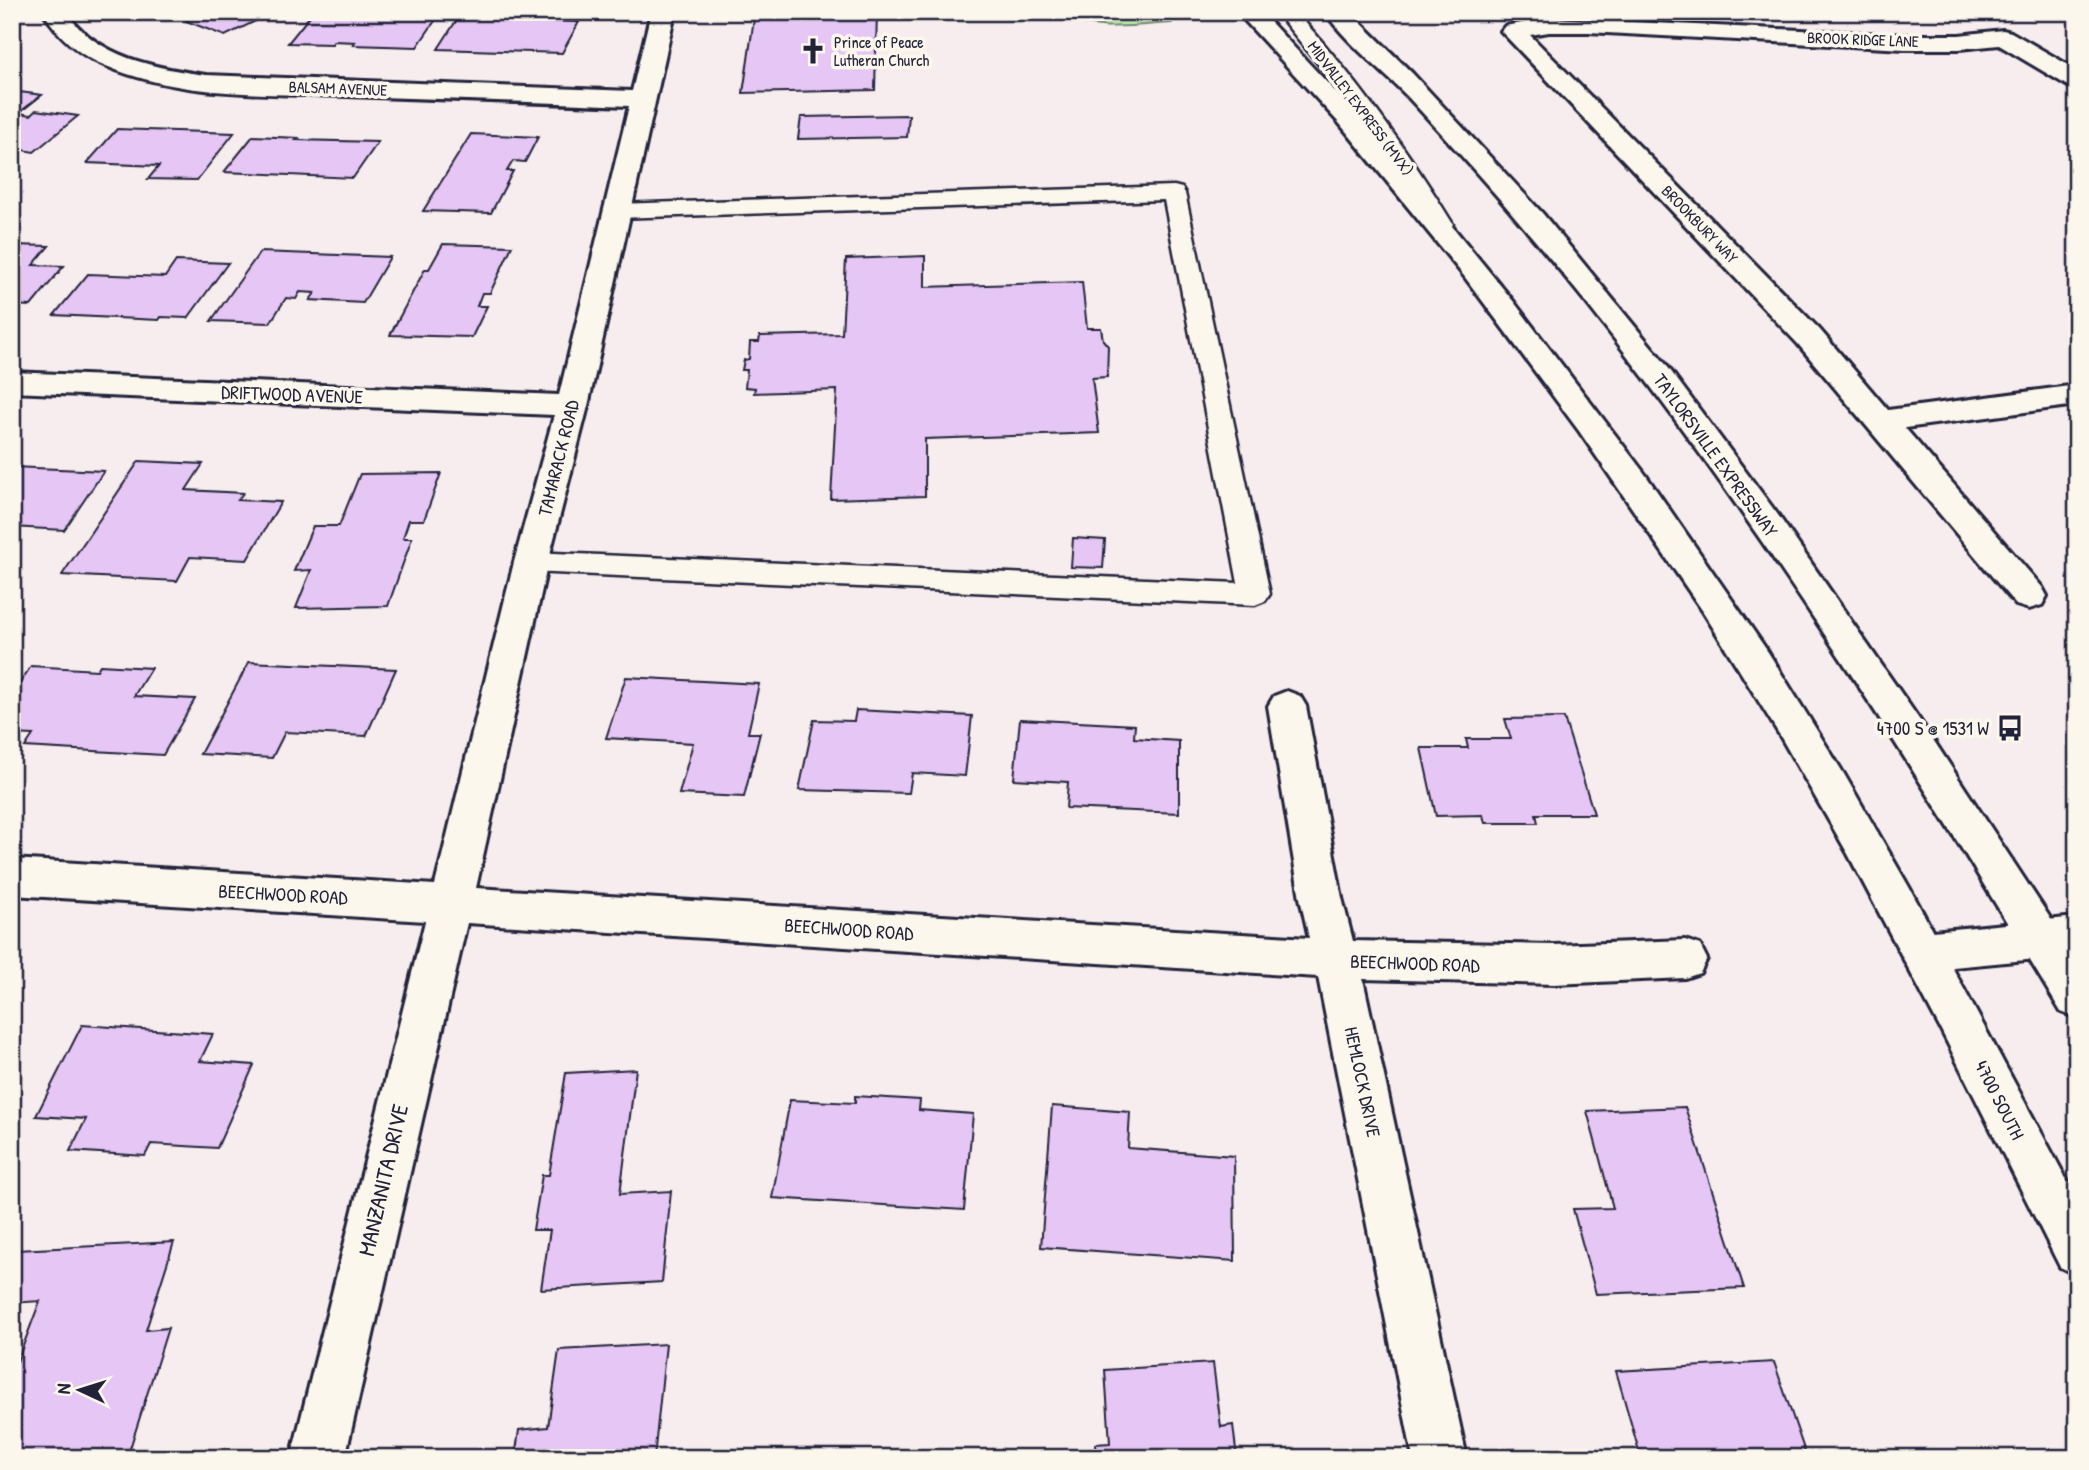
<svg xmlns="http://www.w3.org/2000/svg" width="2089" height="1470" viewBox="0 0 2089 1470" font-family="'Patrick Hand',sans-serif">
<rect width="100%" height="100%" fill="#f7edee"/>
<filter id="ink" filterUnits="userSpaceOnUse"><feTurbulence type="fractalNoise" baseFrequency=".0143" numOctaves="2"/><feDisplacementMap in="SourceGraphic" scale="14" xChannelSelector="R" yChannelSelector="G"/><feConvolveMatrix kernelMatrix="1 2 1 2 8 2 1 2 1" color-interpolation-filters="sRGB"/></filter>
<g filter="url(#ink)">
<path fill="#bdecab" stroke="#708773" stroke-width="2" d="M1066 12H1160L1171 23C1146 24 1080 35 1066 12Z"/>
<g fill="#e5c6f4" stroke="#22223b" stroke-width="2">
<path d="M158 12H270L272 13 225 36 186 21 190 18 176 13 169 16Z"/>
<path d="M313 12 379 14 380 12H441L417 47 353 45 355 42 334 41 332 44 288 43Z"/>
<path d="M755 12H877L875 90 743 93Z"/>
<path d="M458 18 579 22 562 53 438 49Z"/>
<path d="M12 91 42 95 19 113 31 115 36 110 78 116 34 152 12 148Z"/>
<path d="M909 115 907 137 798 139 801 117Z"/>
<path d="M117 129 234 133 197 180 148 179 159 166 87 163Z"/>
<path d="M471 134 538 137 525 162 513 161 507 171H513L491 213 423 211Z"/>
<path d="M253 136 298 138 296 140 378 142 353 178 224 172Z"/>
<path d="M443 244 512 246 490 293H482L477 306H487L472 337 390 335 425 269H429Z"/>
<path d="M12 245 49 246 33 265 64 266 31 306 12 305Z"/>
<path d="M260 252 390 257 363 303 310 300 315 293 300 292 296 299 286 298 270 323 211 321Z"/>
<path d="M925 256V287L1082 282 1087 328H1101L1103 340 1108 346 1107 377 1092 378 1099 433 925 439V496L831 499 837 390 754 393 755 388 745 387 747 370H742L744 360 749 359 750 342H759L760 336 842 334 846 259Z"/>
<path d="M176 261 228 263 188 318 161 317 159 320 54 315 88 274 165 277Z"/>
<path d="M139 461 203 464 186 490 243 493 238 500 281 502 247 560 190 557 177 581 62 575Z"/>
<path d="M12 467 104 471 64 530 12 527Z"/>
<path d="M441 473 424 520H409L403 538H412L388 606 296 608 311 570 294 571 313 526H339L360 474Z"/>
<path d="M1073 538 1105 540 1103 568 1071 567Z"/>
<path d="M249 662 396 669 366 736 285 732 272 758 200 754Z"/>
<path d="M100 665 151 668 134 696 195 699 163 755 25 747 33 735 12 734V695L31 666 97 670Z"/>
<path d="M626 677 759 684 748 733H760L744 797 679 794 693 743 606 738Z"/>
<path d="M856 710 972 716 965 776 912 773 909 793 799 790 814 720 854 721Z"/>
<path d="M1564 718 1594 814H1536L1538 823H1485L1483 815 1436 816 1421 748H1468L1466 739H1511L1505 719Z"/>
<path d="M1020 719 1135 725 1134 738 1179 741V813L1066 808 1068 782 1014 779Z"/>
<path d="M82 1025 213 1034 200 1061 254 1065 217 1148 151 1144 145 1156 70 1151 86 1119 36 1116Z"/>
<path d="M636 1069 620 1194 671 1191 662 1282 541 1289 550 1230H533L542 1175H549L566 1073Z"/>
<path d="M855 1096 920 1100 919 1110 973 1114 964 1210 772 1198 790 1100 855 1103Z"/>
<path d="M1052 1106 1130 1112 1128 1148 1234 1156 1235 1261 1041 1247Z"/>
<path d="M1685 1107 1744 1288 1596 1294 1573 1209 1613 1208 1587 1111Z"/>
<path d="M174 1242 146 1330 168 1328 127 1458H12L15 1426H12V1375L40 1301 12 1303V1263L17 1250Z"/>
<path d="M666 1344 654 1458H515L519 1430 548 1427 559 1350Z"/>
<path d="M1774 1362 1807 1458H1641L1616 1371Z"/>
<path d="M1213 1363 1221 1427 1233 1425 1237 1458H1096L1095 1444 1110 1443 1105 1370Z"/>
</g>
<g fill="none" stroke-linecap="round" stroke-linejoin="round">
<g stroke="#22223b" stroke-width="5">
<g id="service">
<path d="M1276 12H1296C1356 78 1407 149 1453 224L1450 229H1434L1362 118Z"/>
<path d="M1174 186 1182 188 1185 193 1270 594 1265 601 1255 605 531 572 521 569 517 562 521 555 531 552 1238 583 1164 200 616 218 608 216 605 211 608 206 616 204Z"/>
</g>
</g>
<g stroke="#22223b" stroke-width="6">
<g id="minor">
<path d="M43 12H66C97 58 156 68 206 75L632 91 651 12H675L588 406 548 562 476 888 1309 938 1300 898 1268 706 1274 696 1287 691 1300 696 1306 706 1342 898 1353 941 1554 945 1685 940 1700 945 1707 959 1700 973 1685 978 1554 984 1363 979 1467 1458H1413L1318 977 467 923 345 1458H291L425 921 12 895V859L435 885 514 562 554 415 12 392V372L559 395 629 106C535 102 441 99 347 96 267 93 182 98 106 66 78 55 59 37 43 12Z"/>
<path d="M1549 18 1905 35H1959L2003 30 2011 32 2077 70V88L2068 86 1999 45 1959 49H1905L1588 32H1549L1530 35 1820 330 1888 410 2077 385V405L1905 428 2042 587 2047 596 2042 605 2029 609 2016 605 1798 344 1501 31 1505 26Z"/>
<path d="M2077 917V955L1922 970 1907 964 1900 951 1907 938 1922 932Z"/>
</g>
</g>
<g stroke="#22223b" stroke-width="6">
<g id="primary">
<path d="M1237 12H1261L1390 150 1514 302 1645 474 1768 652 1844 774 1909 887 2077 1199V1275L2060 1267 1941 1030 1848 854 1779 734 1702 610 1579 431 1464 276 1340 124Z"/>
<path d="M1325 12H1350L1413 74 1543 214 1664 362 1778 515 1932 738 2077 959V1018L2061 1012C1915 768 1761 524 1584 300 1528 230 1469 163 1408 97 1381 69 1347 44 1325 12Z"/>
</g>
</g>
<use href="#service" fill="#fbf7ec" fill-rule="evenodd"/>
<use href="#minor" fill="#fbf7ec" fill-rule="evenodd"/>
<use href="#primary" fill="#fbf7ec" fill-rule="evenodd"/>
</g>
</g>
<defs>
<g id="church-bare" transform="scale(2.1)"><path d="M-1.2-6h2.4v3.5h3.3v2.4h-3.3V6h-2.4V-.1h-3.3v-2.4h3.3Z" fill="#22223b" stroke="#fbf7ec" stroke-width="2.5" paint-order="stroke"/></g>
<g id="bus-bare" transform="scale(2.1)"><path d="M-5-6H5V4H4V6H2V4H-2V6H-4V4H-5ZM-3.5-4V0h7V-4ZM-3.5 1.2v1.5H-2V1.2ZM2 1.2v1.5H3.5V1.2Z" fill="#22223b" stroke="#fbf7ec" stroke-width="2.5" paint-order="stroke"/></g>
</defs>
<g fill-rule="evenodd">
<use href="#church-bare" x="813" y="51"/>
<use href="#bus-bare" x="2010" y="728"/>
</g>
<g text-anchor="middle" stroke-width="7" stroke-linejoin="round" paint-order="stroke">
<g font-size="16" fill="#22223b" stroke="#fbf7ec">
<text transform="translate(1863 39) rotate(2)" y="6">BROOK RIDGE LANE</text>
<text transform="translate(338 88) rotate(2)" y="6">BALSAM AVENUE</text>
<text transform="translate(1361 108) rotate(53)" y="6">MIDVALLEY EXPRESS (MVX)</text>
<text transform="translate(1700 224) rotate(46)" y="6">BROOKBURY WAY</text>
</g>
<g font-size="16" fill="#22223b" stroke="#fbf7ec" text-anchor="start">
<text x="834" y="48">Prince of Peace<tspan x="834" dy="18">Lutheran Church</tspan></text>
</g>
<g font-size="19" fill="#22223b" stroke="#fbf7ec">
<text transform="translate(292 394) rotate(2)" y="7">DRIFTWOOD AVENUE</text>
<text transform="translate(1716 455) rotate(54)" y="7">TAYLORSVILLE EXPRESSWAY</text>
<text transform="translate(558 458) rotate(-76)" y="7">TAMARACK ROAD</text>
<text transform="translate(283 894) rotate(3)" y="7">BEECHWOOD ROAD</text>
<text transform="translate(849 929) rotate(4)" y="7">BEECHWOOD ROAD</text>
<text transform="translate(1415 963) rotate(2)" y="7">BEECHWOOD ROAD</text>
<text transform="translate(1363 1082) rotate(78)" y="7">HEMLOCK DRIVE</text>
<text transform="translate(2000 1100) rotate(63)" y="7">4700 SOUTH</text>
</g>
<g font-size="19" fill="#22223b" stroke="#fbf7ec" text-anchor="end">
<text x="1989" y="735">4700 S @ 1531 W</text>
</g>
<g font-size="23" fill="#22223b" stroke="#fbf7ec">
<text transform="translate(383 1180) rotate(-77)" y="8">MANZANITA DRIVE</text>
</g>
</g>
<rect width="2089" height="1470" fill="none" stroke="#fbf7ec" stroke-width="42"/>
<rect x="21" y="21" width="2047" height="1428" fill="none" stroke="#22223b" stroke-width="2.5" filter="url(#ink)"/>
<g transform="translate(80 1390) rotate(274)" stroke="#fbf7ec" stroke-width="5" paint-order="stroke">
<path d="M0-5L12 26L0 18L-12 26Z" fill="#22223b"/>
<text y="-10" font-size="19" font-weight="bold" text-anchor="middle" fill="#22223b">N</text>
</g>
</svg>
